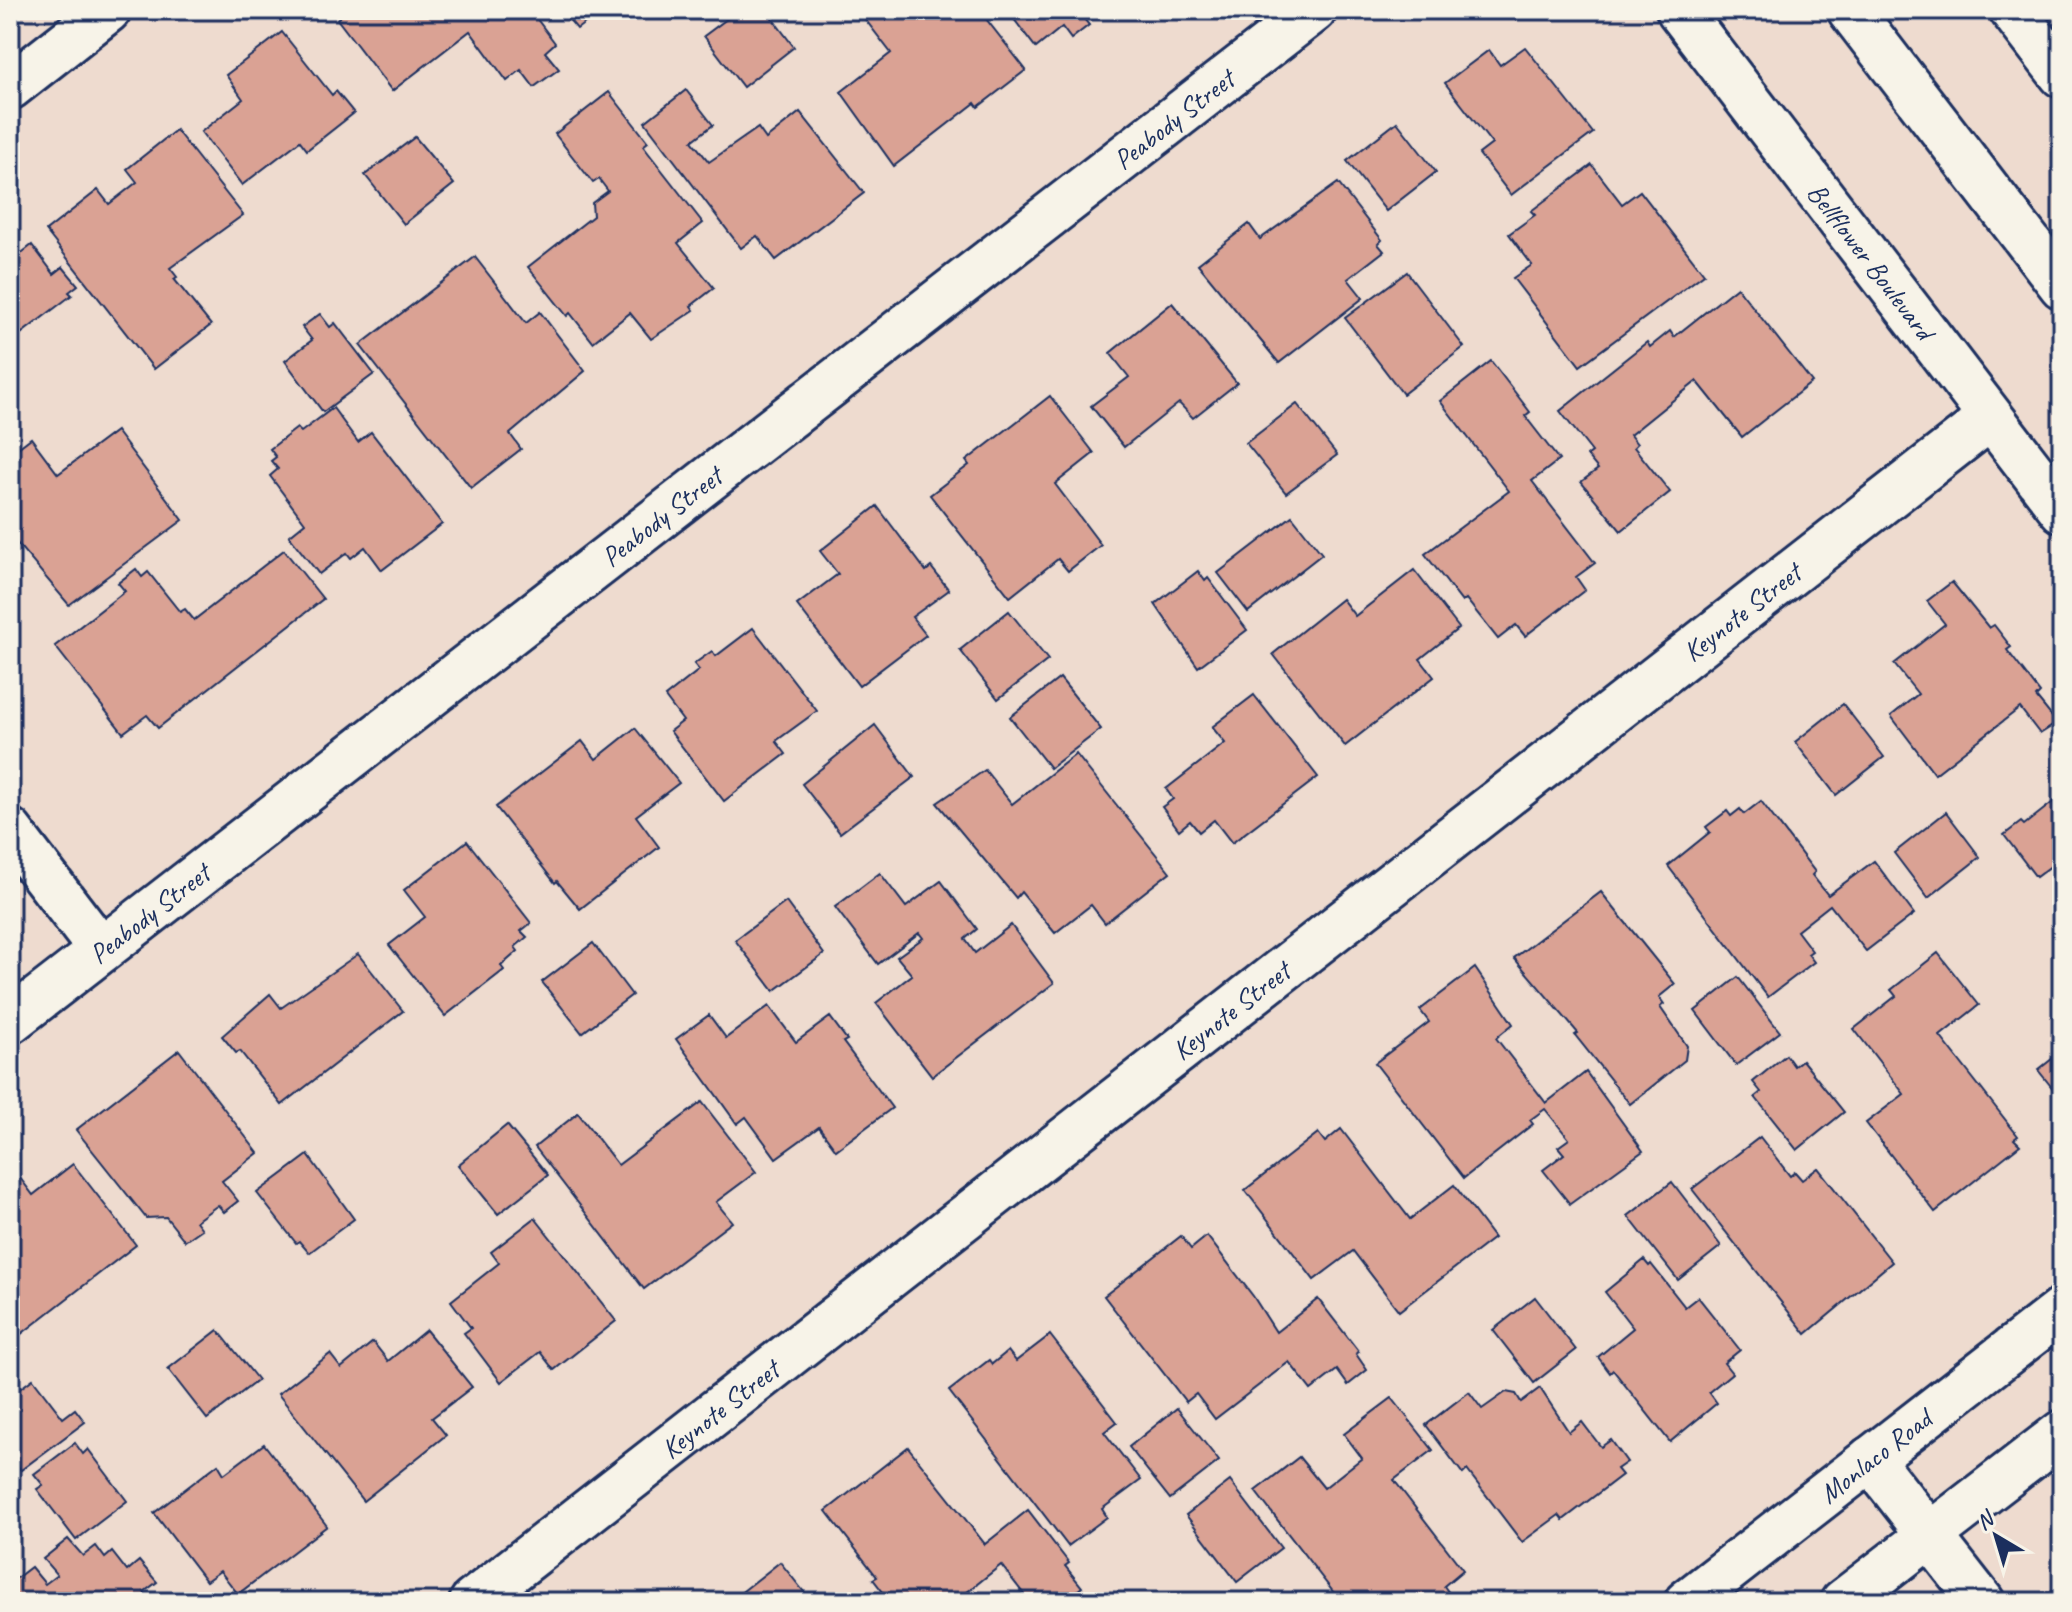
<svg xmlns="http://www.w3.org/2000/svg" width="2072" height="1612" viewBox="0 0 2072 1612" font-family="Caveat,sans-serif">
<rect width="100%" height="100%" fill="#eedbcf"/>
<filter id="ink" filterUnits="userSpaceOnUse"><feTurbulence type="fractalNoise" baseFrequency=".0125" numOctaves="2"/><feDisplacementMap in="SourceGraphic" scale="16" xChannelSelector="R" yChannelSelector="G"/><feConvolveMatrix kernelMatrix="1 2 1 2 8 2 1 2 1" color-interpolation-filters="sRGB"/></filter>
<g filter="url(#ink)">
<g fill="#daa294" stroke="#1b2f5e" stroke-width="2">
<path d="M348 10H530L555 43 545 52 559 69 534 87 521 70 507 81 470 31 392 91 337 19Z"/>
<path d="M561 10H602L577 29Z"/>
<path d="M728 10H766L794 47 743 87 704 36 732 15Z"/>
<path d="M858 10H979L1026 70 978 107 975 103 894 166 841 92 891 53Z"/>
<path d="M1007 10H1095L1084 19 1089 25 1071 39 1062 27 1036 48Z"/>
<path d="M282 32 332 95 336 91 354 113 307 150 300 141 242 185 201 132 243 99 226 75Z"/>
<path d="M1525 47 1593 133 1511 195 1479 154 1492 144 1445 83 1489 50 1500 65Z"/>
<path d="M686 90 713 125 692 141 709 162 758 128 766 139 800 112 864 193 776 260 757 236 741 248 645 122Z"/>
<path d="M609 92 648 142 643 146 703 223 678 243 714 288 691 306 694 310 651 339 630 313 593 342 570 313 567 316 528 267 593 216 592 203 608 191 599 179 593 183 555 134Z"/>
<path d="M1397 122 1436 172 1386 211 1347 161Z"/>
<path d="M176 130 243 215 170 268 177 277 174 279 211 325 154 369 46 231 98 190 109 204 137 182 127 169Z"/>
<path d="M415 137 454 184 404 224 365 175Z"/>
<path d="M1592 165 1622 204 1640 191 1704 274 1580 366 1513 278 1532 265 1509 234 1535 215 1531 211Z"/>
<path d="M1338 183 1382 240 1378 244 1384 251 1348 279 1363 298 1279 363 1198 264 1249 224 1260 239Z"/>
<path d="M32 245 54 274 63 267 78 285 69 292 72 295 18 336 10 326V262Z"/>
<path d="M475 257 526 323 540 312 585 371 510 434 521 449 471 488 360 345Z"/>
<path d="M1407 272 1464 347 1403 394 1345 318Z"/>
<path d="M1737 287 1812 382 1742 437 1697 381 1630 435 1637 444 1634 447 1670 492 1621 531 1581 482 1598 469 1587 456 1592 452 1560 411 1647 342 1650 347 1670 331 1674 337Z"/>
<path d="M1172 303 1237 383 1193 418 1179 403 1124 447 1091 406 1129 377 1110 353Z"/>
<path d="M320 314 330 327 335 323 374 374 323 412 285 361 312 340 302 327Z"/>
<path d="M1491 361 1530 412 1525 416 1559 460 1532 481 1595 563 1576 577 1585 590 1525 636 1516 625 1498 639 1466 599 1462 602 1425 554 1509 491 1440 401Z"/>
<path d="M1050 396 1094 453 1055 484 1101 545 1068 571 1058 559 1010 597 930 495 969 465 966 461Z"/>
<path d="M1297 404 1337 455 1286 493 1246 443Z"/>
<path d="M333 408 358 442 371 432 442 524 382 570 365 547 351 558 347 553 319 574 289 536 305 523 270 476 278 469 271 461 276 457 270 449 297 428 301 432Z"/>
<path d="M116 431 183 520 69 605 10 535V454L31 438 58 474Z"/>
<path d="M877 506 926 571 931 567 949 590 912 617 926 635 859 686 797 605 838 574 820 551Z"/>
<path d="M1292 516 1322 554 1248 612 1218 573Z"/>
<path d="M284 550 323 599 158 728 147 715 123 733 55 646 125 591 118 583 136 569 142 577 148 572 180 612 185 609 194 620Z"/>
<path d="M1414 570 1459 628 1420 659 1434 677 1345 746 1273 654 1342 599 1355 616Z"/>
<path d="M1198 571 1205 581 1208 578 1247 630 1198 667 1155 604Z"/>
<path d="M1952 582 1989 628 1994 625 2011 647 2007 650 2040 693 2036 697 2057 723 2040 734 2020 708 1935 774 1891 716 1918 694 1894 664 1945 624 1927 601Z"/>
<path d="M1009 611 1048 660 998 699 960 650Z"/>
<path d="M753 628 817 711 776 741 786 754 724 801 670 731 683 721 665 697 699 670 694 664 712 651 716 656Z"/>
<path d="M1060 678 1101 729 1050 768 1010 717Z"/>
<path d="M1254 695 1318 777 1232 843 1214 820 1199 832 1190 821 1179 830 1162 807 1173 799 1166 789 1225 743 1212 727Z"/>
<path d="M1843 704 1884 757 1836 795 1795 742Z"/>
<path d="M875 725 914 777 840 833 802 784Z"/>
<path d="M635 728 679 783 636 816 659 847 580 909 557 881 555 883 496 807 582 741 596 759Z"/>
<path d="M1076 754 1170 872 1105 923 1091 905 1055 933 1021 892 1016 898 937 803 985 770 1012 804Z"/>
<path d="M2062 795V880L2051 866 2036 877 2004 835 2021 822 2024 825Z"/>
<path d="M1761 801 1815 872 1812 875 1828 895 1874 861 1914 914 1866 951 1830 905 1797 931 1812 951 1808 954 1814 962 1768 997 1668 866 1710 832 1706 827 1727 811 1731 816 1740 809 1744 814Z"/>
<path d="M1946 812 1980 857 1928 898 1894 853Z"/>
<path d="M467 841 531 923 521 931 527 937 515 947 518 951 501 966 504 970 445 1016 389 945 425 917 404 890Z"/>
<path d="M880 873 906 907 941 881 977 929 965 939 975 953 1011 925 1054 983 932 1076 876 1003 912 975 897 957 923 938 919 933 878 964 835 907Z"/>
<path d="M1601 892 1675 984 1659 997 1664 1004 1660 1007 1687 1046 1685 1060 1630 1104 1575 1035 1578 1033 1514 958Z"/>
<path d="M786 902 824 954 774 991 735 940Z"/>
<path d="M593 943 632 995 582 1033 542 982Z"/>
<path d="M1938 953 1979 1005 1940 1036 2018 1136 2014 1139 2020 1145 1935 1212 1866 1123 1904 1094 1854 1029 1896 996 1891 990Z"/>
<path d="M358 954 403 1011 282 1105 240 1051 236 1053 222 1036 270 994 281 1008Z"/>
<path d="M1475 968 1513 1024 1496 1038 1546 1103 1586 1072 1643 1151 1570 1204 1543 1170 1564 1154 1558 1147 1569 1139 1545 1109 1530 1120 1533 1124 1464 1178 1375 1063 1429 1022 1420 1010Z"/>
<path d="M1738 977 1780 1032 1736 1065 1695 1011Z"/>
<path d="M769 1006 796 1042 830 1017 847 1040 843 1042 892 1108 836 1150 819 1127 776 1158 746 1117 737 1124 676 1039 709 1015 726 1038Z"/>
<path d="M179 1050 258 1153 222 1181 238 1201 224 1212 218 1205 196 1221 202 1229 185 1241 166 1217 146 1218 76 1130Z"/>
<path d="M2062 1051V1100L2038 1070Z"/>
<path d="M1786 1055 1794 1066 1802 1060 1844 1112 1797 1150 1755 1097 1761 1092 1753 1082Z"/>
<path d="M702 1102 756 1172 716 1202 732 1222 644 1289 535 1147 578 1113 618 1165Z"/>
<path d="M507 1125 548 1175 498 1214 458 1165Z"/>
<path d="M1341 1129 1410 1219 1454 1185 1494 1238 1399 1311 1353 1251 1314 1280 1245 1190 1318 1133 1325 1142Z"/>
<path d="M1760 1137 1790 1176 1795 1172 1802 1180 1818 1168 1892 1262 1806 1334 1692 1189Z"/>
<path d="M308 1155 354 1219 309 1253 299 1241 296 1243 257 1193Z"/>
<path d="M73 1164 136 1245 11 1342 10 1185 20 1178 33 1195Z"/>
<path d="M1672 1182 1721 1246 1678 1280 1628 1216Z"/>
<path d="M535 1218 616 1321 554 1370 540 1352 501 1382 464 1333 471 1328 451 1301 499 1263 491 1252Z"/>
<path d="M1181 1236 1191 1249 1207 1236 1253 1296 1276 1332 1318 1299 1359 1352 1356 1354 1367 1370 1348 1385 1337 1370 1311 1390 1289 1362 1215 1419 1196 1394 1186 1402 1104 1296Z"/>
<path d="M1644 1260 1649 1266 1651 1264 1685 1307 1698 1297 1740 1350 1724 1363 1732 1373 1709 1392 1717 1403 1670 1442 1613 1370 1610 1373 1598 1357 1633 1328 1605 1292Z"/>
<path d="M1535 1297 1576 1350 1534 1383 1493 1330Z"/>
<path d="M218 1330 258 1380 207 1419 168 1369Z"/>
<path d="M426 1330 472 1387 432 1418 446 1435 363 1501 278 1394 330 1354 341 1368 373 1342 388 1361Z"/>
<path d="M1050 1335 1117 1422 1104 1432 1141 1480 1102 1509 1107 1517 1068 1546 949 1391 989 1360 992 1364 1008 1351 1016 1361Z"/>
<path d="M33 1379 63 1418 75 1409 85 1422 21 1470 10 1456V1396Z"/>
<path d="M1540 1388 1569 1432 1582 1422 1601 1447 1611 1440 1627 1462 1617 1469 1622 1475 1563 1520 1559 1515 1522 1542 1467 1470 1463 1474 1426 1425 1469 1392 1482 1409 1506 1392 1516 1394 1521 1402Z"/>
<path d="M1392 1398 1433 1450 1394 1480 1463 1570 1444 1586 1449 1593 1436 1602H1341L1255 1491 1299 1457 1324 1488 1362 1458 1344 1434Z"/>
<path d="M1177 1408 1219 1461 1170 1499 1129 1447Z"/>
<path d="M75 1443 83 1454 88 1449 127 1501 76 1540 37 1489 43 1485 34 1474Z"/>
<path d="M264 1444 327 1526 238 1594 220 1571 206 1581 154 1513 218 1464 224 1474Z"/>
<path d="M908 1447 985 1544 1028 1510 1069 1563 1065 1566 1082 1587 1063 1602H1030L1001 1565 956 1601 952 1596 944 1602 890 1601 873 1579 877 1577 826 1511Z"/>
<path d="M1230 1481 1281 1548 1237 1582 1186 1515Z"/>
<path d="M68 1539 83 1556 96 1546 105 1558 112 1552 127 1571 139 1561 157 1582 144 1592 152 1602H10V1583L31 1567 45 1584 57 1575 43 1559Z"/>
<path d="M780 1562 812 1602H729Z"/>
</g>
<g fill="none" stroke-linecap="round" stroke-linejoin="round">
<g stroke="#1b2f5e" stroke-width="50">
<g id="minor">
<path id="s1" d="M1679 10 2062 510"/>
<path d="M10 87 108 10"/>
<path d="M10 831 101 950"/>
<path id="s2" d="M10 1021 1314 10"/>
<path d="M1870 1459 1982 1602"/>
<path id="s3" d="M472 1602 1990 418"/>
</g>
</g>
<g stroke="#1b2f5e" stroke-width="50">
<g id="tertiary">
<path id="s4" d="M1687 1602 2062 1310"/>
<path d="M1843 1602 2062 1433"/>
</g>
</g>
<g stroke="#1b2f5e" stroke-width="50">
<g id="secondary">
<path d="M1850 10 2062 286"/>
<path d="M2012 10 2062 75"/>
</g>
</g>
<use href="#minor" stroke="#f7f3e8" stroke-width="44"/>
<use href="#tertiary" stroke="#f7f3e8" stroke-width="44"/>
<use href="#secondary" stroke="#f7f3e8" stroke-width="44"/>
</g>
</g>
<g text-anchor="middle" stroke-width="7" stroke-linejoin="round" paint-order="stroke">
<g font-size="28" fill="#1b2f5e" stroke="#f7f3e8">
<text dy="10" stroke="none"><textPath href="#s2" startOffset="1472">Peabody Street</textPath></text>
<text dy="10" stroke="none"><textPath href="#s1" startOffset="316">Bellflower Boulevard</textPath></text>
<text dy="10" stroke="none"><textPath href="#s2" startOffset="824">Peabody Street</textPath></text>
<text dy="10" stroke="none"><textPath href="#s3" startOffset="1610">Keynote Street</textPath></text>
<text dy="10" stroke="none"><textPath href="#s2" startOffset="176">Peabody Street</textPath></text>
<text dy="10" stroke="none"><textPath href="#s3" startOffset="962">Keynote Street</textPath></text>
<text dy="10" stroke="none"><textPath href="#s3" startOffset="314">Keynote Street</textPath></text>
<text dy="10" stroke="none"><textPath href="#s4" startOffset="238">Monlaco Road</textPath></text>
</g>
</g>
<rect width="2072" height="1612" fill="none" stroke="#f7f3e8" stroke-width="40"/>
<rect x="20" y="20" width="2032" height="1572" fill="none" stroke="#1b2f5e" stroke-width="3" filter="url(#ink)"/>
<g transform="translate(1996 1536) rotate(322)" stroke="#f7f3e8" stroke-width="6" paint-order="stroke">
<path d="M0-6L14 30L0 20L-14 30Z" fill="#1b2f5e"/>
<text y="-12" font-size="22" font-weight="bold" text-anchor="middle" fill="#1b2f5e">N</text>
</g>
</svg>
